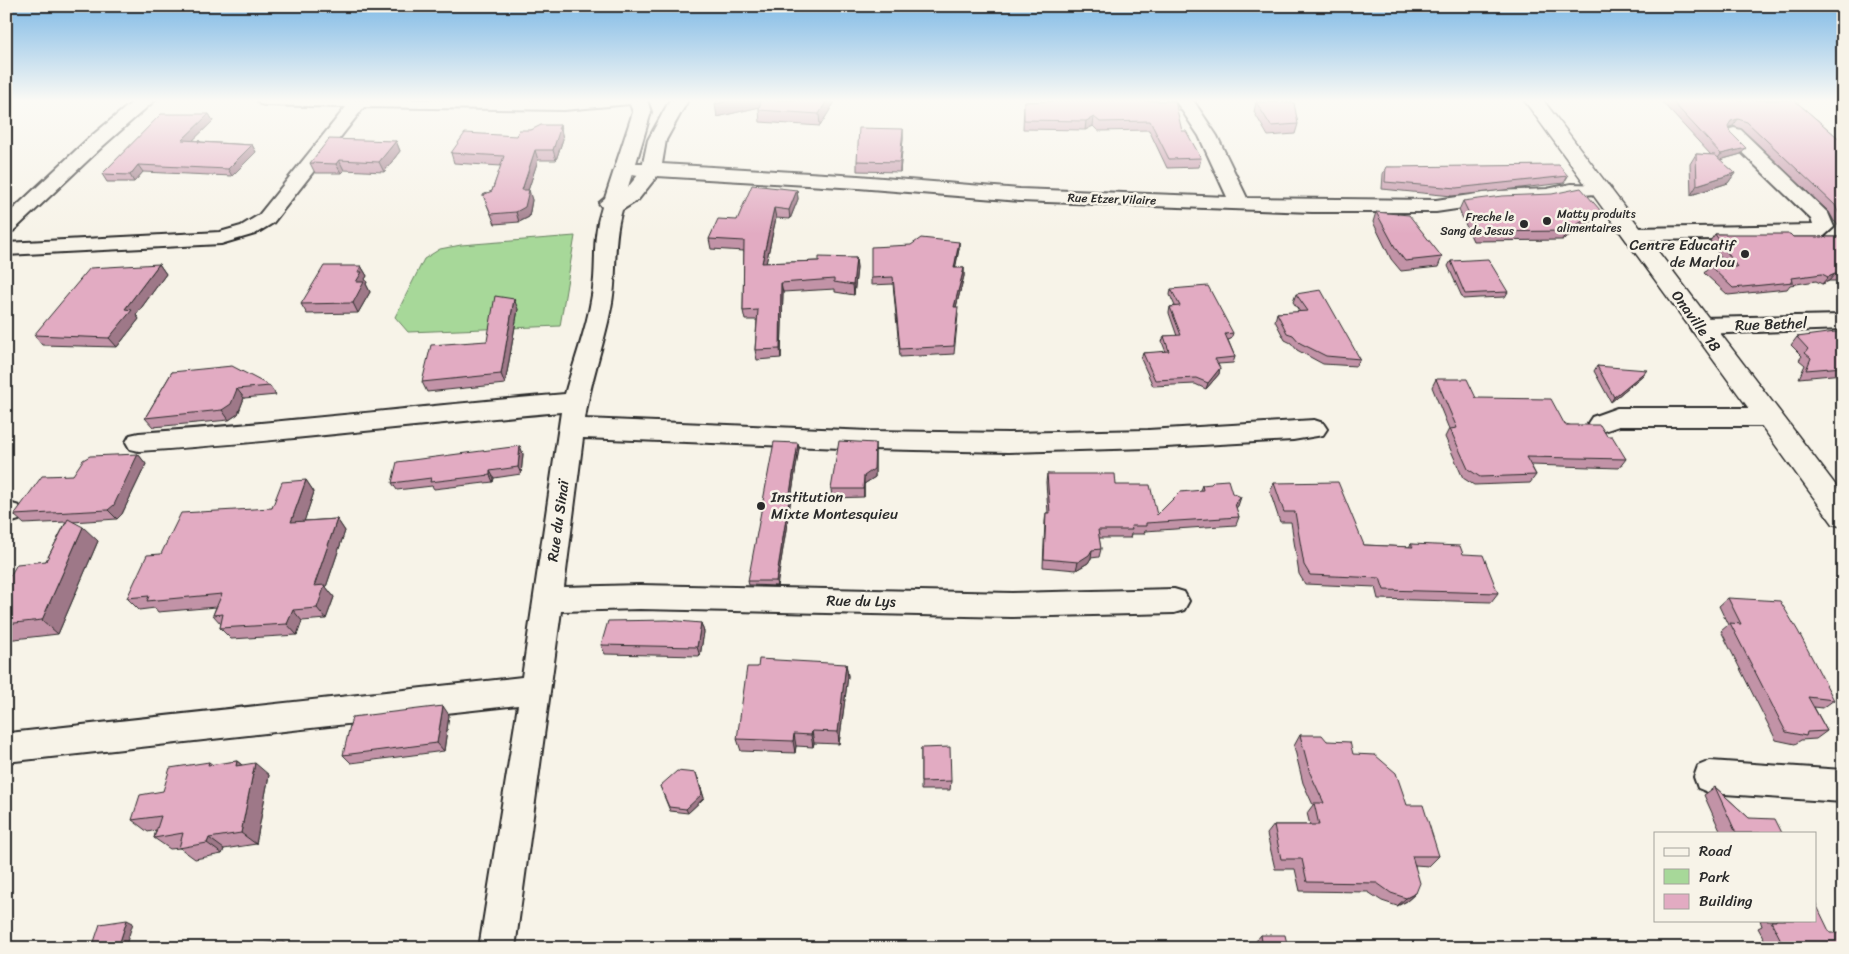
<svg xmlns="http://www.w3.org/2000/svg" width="1849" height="954" viewBox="0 0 1849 954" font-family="Sriracha,sans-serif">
<rect width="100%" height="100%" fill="#f7f3e8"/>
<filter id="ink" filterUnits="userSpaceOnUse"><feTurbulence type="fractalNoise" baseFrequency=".02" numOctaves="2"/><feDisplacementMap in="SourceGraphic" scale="10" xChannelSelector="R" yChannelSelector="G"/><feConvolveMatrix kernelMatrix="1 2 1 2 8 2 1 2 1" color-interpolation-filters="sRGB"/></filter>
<g filter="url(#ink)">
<path fill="#a7d899" stroke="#698262" d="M575 236 560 326 408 332 395 317 424 259 440 249 461 245Z"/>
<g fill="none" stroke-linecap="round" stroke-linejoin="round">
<g stroke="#2b2b2b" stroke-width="4">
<g id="street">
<path d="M135 100H155L103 146 13 231 6 233V216L89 138Z"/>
<path d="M257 100H647L651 112 636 163H643L648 140 670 100H688L666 140 662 164 858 176 1020 189 1227 197 1199 136 1175 100H1193L1217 136 1247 198 1436 200 1497 191 1547 189 1571 184 1608 185 1611 189 1608 193 1571 196 1547 201 1497 203 1436 212H1312L1020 201 858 188 657 176 638 200 622 210C612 242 618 275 611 308 604 345 590 381 585 419L869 431 1008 433 1148 430 1314 420 1323 423 1327 429 1323 435 1293 440 1148 448 1008 452 869 449 583 438 564 587 640 585 1012 593 1174 589 1184 592 1189 601 1184 610 1174 613 1012 617 640 609 561 611 515 948H479L518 705 6 762V734L9 733 522 677 561 412C420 424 280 442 139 451L130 449 126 442 130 435 139 433C281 423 423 406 565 394 575 357 591 318 594 279 596 251 593 235 602 207L599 203 605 198 633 112 630 104 564 110 364 107 273 223 255 234 221 244 6 255V243L220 232 241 226 259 215 346 107 266 105 260 104ZM632 174 638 175 628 187Z"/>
<path d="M1734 128 1741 130 1828 213 1834 227 1824 236 1817 238 1633 240 1626 238 1623 234 1626 230 1633 228 1813 225 1811 219 1727 138 1725 134 1727 130Z"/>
<path d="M1843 315V329L1700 334 1692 331 1689 326 1692 321 1700 318Z"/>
<path d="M1617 408H1768L1777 411 1780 417 1777 423 1768 426H1619L1601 432 1592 429 1588 423 1592 417Z"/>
<path d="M6 502 19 506 23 513 19 520 6 524Z"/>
<path d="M1710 761 1843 770V802L1710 793 1698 788 1694 777 1698 766Z"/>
</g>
</g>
<g stroke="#2b2b2b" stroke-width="3">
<path id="secondary" d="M1524 100H1543L1843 495V527L1833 524Z"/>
</g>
<use href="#street" fill="#f7f3e8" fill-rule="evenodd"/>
<use href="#secondary" fill="#f7f3e8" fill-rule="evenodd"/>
</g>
<g fill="#c293a7" stroke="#2b2b2b">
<path d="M717 100H836L820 126 760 122 759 110V107L717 117Z"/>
<path d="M1064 100H1144L1182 131 1201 158 1199 167 1167 168 1149 130 1098 131 1093 126 1085 130 1023 129 1024 102 1064 101Z"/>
<path d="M1660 100H1794L1843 142V231L1834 221 1829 212 1742 129 1733 126 1728 128 1741 154 1720 160 1735 173 1728 183 1691 195 1690 164 1696 154 1711 155Z"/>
<path d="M1256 102 1298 124 1295 134 1268 136 1254 112Z"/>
<path d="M209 114 213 121 193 140 200 141 201 142 252 145 256 152 232 176 143 172 134 182H107L102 174Z"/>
<path d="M560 125 563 139 556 160H538L528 190 532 200 529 217 519 222 495 224 483 195 492 191 501 166 454 163 451 153 517 136 531 130Z"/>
<path d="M903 129V139L900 172 857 171V161Z"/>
<path d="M396 141 400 151 384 172 344 170 341 173H315L310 163Z"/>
<path d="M1386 167 1568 176 1564 183 1452 196 1382 189 1383 174Z"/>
<path d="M797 190 798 199 790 219 776 218 766 263 819 261 856 258 857 268 854 295 835 292V289L783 292 781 358 757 360 755 350 757 320H745L743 311 744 251 711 249 709 239 737 220Z"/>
<path d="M1463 201 1594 220 1562 240 1473 241 1459 210Z"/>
<path d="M1376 212 1442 257 1438 267 1401 271 1391 259 1373 222Z"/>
<path d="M1715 234 1793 237H1843V281H1829L1822 284 1816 281 1790 285 1787 289 1728 295 1704 273 1710 266 1727 267 1710 241Z"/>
<path d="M959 242V249L955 268H964V276L956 307 958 315 954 354 900 357 893 284 871 285V278Z"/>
<path d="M1451 261 1508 292 1505 297 1479 298 1463 299 1448 266Z"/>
<path d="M159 264 166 274 136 315 139 319 117 347 42 345 34 335Z"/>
<path d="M361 266 367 276 365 279 367 282 366 284 370 292 358 313 307 314 301 304Z"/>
<path d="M1171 289 1233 333 1231 339 1228 340 1235 357 1233 363 1218 364 1219 374 1206 389 1195 384 1153 386 1141 359 1143 353 1166 352 1162 342 1164 336H1177L1169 313 1170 307 1175 306 1170 295Z"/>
<path d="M1296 294 1360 359 1356 366 1323 364 1297 350 1291 343 1285 340 1275 321 1277 313 1300 312 1293 302Z"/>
<path d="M518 309 505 384 427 392 422 382 487 341Z"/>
<path d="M1843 335V374L1799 378 1805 365 1799 360 1802 356 1791 345 1797 337Z"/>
<path d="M1597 366 1643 375 1611 402 1594 371Z"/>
<path d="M172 372 270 386 276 395 244 398 238 414 229 420 153 427 145 418Z"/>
<path d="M1436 379 1476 398 1607 436 1626 459 1619 468 1531 465 1536 475 1530 483 1474 485 1463 478 1445 437 1449 429 1432 387Z"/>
<path d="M875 443V477L864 484V497L832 498 831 489Z"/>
<path d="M520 446 523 454 521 474 494 478 493 482 434 489 432 486 397 490 392 483Z"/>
<path d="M799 448 777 586 749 585 748 581Z"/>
<path d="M138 454 146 464 122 514 117 519 72 522 98 541 58 634 6 640V576H10L46 561 66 522 24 524 14 515 73 475Z"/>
<path d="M1047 474 1116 485 1157 515 1200 490 1202 485 1232 493 1238 506 1236 508 1239 517 1236 525 1145 531 1144 534H1131L1130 538H1099L1101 549 1099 557 1091 558 1088 563 1076 570 1043 567 1045 521 1046 513H1048L1046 482Z"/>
<path d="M306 480 314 492 304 521 337 519 345 531 326 587 334 597 326 619 302 621 297 635 231 639 220 628 221 624 213 615 216 607 158 612 155 608 139 610 127 598 161 554 272 508Z"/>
<path d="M1274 483 1364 545 1409 547 1411 544 1463 554 1498 593 1491 602 1378 599 1375 587 1305 584 1299 574 1291 522H1280L1270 492Z"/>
<path d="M1728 598 1834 700 1823 708 1814 707 1827 731 1816 739 1801 740 1795 744 1776 740 1721 631 1728 625 1719 606Z"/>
<path d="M701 623 704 632 700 656 605 654 601 645Z"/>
<path d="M846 664 848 676 839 744 814 743 813 747 796 746 795 753 741 751 737 739Z"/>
<path d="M449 715 444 751 351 763 343 755Z"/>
<path d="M1300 735 1327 741 1353 754 1407 805 1439 856 1429 866 1415 865 1416 893 1407 901 1397 906 1382 901 1368 892 1300 891 1295 869H1275L1267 834 1274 825H1310L1307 813 1313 805 1303 783 1294 746Z"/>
<path d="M921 748 951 781 950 790H921Z"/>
<path d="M237 761 242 765 269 775 256 844 224 849 222 854 195 859 180 848 170 849 154 838 156 830 148 832 132 820 163 791 209 762 213 765Z"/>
<path d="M698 778 704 798 688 813 670 811 660 786Z"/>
<path d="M1715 787 1749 818 1782 833H1721L1704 795Z"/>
<path d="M1760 920H1815L1843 948H1769L1758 928 1762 926Z"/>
<path d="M1261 935 1288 948H1257L1256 941Z"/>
</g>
<g fill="#9e7888" stroke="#2b2b2b">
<path d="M733 100H763L764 106 717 117 715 104Z"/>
<path d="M827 100H836L820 126 819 114Z"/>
<path d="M209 114 213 121 186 147 182 140Z"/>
<path d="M1094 117 1093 126 1085 130 1086 121Z"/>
<path d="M1738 119 1733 126 1726 128 1731 121Z"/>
<path d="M560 125 563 139 556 160 553 150Z"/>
<path d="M903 129V139L900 172V162Z"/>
<path d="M396 141 400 151 384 172 379 162Z"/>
<path d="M252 145 256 152 232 176 228 169Z"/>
<path d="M1746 148 1741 154 1716 161 1721 154Z"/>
<path d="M535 150 538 160 525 200 522 190Z"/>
<path d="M339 160 344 170 341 173 336 164Z"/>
<path d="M138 165 143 172 134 182 130 175Z"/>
<path d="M1735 173 1728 183 1691 195 1697 185Z"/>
<path d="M529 190 532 200 529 217 519 222 516 212Z"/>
<path d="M797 190 798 199 790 219 789 210Z"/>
<path d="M774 208 776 218 764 273 762 263Z"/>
<path d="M1600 210 1594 220 1562 240 1567 231Z"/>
<path d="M959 242V249L954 275V268Z"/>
<path d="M856 258 857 268 854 295 853 285Z"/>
<path d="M159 264 166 274 136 315 139 319 117 347 109 338 125 309Z"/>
<path d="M361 266 367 276 365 279 367 282 366 284 370 292 358 313 353 303 358 272Z"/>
<path d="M964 268V276L954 315V307Z"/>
<path d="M1835 274 1829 281 1822 284 1828 277Z"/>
<path d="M781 283 783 292 781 358 780 349Z"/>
<path d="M514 299 518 309 505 384 501 374Z"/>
<path d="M1220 368 1219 374 1206 389 1208 383Z"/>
<path d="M1647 370 1643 375 1611 402 1614 397Z"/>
<path d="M237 389 244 398 238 414 229 420 222 410Z"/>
<path d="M798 443 799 448 777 586 776 581Z"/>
<path d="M875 443V477L864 484V497V476Z"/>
<path d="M520 446 523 454 521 474 518 467Z"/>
<path d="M138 454 146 464 122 514 117 519 108 510Z"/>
<path d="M490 471 494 478 493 482 490 475Z"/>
<path d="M306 480 314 492 300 534 291 522Z"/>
<path d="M1241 497 1238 506 1232 513 1235 504Z"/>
<path d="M337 519 345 531 326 587 334 597 326 619 317 608 314 586Z"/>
<path d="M83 527 98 541 58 634 42 620Z"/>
<path d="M1092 550 1091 558 1088 563 1076 570 1078 562Z"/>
<path d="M293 610 302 621 297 635 287 624Z"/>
<path d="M701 623 704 632 700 656 697 647Z"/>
<path d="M846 664 848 676 839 744 838 732Z"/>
<path d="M443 706 449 715 444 751 437 743Z"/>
<path d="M812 731 814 743 813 747 811 735Z"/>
<path d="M794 734 796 746 795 753 793 741Z"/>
<path d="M237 761 251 773 236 766Z"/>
<path d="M255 763 269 775 256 844 241 833Z"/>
<path d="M696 773 704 798 688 813 686 809Z"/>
<path d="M209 838 224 849 222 854 207 843Z"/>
<path d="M1416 893 1407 901 1397 906 1406 898Z"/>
<path d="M127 920 133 923 125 948H118Z"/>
<path d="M283 942 289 945 288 948H282Z"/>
</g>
<g fill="#e2abc2" stroke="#2b2b2b">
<path d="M717 100H733L715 104Z"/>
<path d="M761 100H827L819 114 759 110Z"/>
<path d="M1066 100 1175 101 1182 131H1186L1201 158 1169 159 1150 121 1100 122 1094 117 1086 121 1024 120V102L1066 101Z"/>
<path d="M1671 100H1794L1843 142V218L1839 214 1835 205 1747 122 1738 119 1731 121 1728 126 1730 132 1746 148 1721 154Z"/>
<path d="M1256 102 1294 103 1298 124 1271 126Z"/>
<path d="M161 114H209L182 140 200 141 198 142 252 145 228 169 138 165 130 175 102 174Z"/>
<path d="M541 125H560L558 129H560L553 150H535L522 190H529L525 207 516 212 491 214 483 195 492 191 504 156 451 153 465 133 517 136 519 130H531Z"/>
<path d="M859 128 903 129 900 162 857 161Z"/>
<path d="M329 139 396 141 379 162 339 160 336 164 310 163Z"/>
<path d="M1696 154 1715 155 1735 173 1697 185Z"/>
<path d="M1559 165 1568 176 1456 188 1385 182 1386 167Z"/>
<path d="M752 185 797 190 789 210 774 208 762 263 819 261V257L856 258 853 285 834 282V279L781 283 780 349 755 350 758 310 743 311 744 241 709 239 718 219 737 220Z"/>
<path d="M1581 188 1600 210 1567 231 1478 232 1463 201 1502 196 1552 194Z"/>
<path d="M1376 212 1409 215 1442 257 1405 261 1396 249Z"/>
<path d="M1715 234H1790L1793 237H1843V274H1835L1828 277 1822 274 1792 278 1793 282 1733 288 1710 266 1737 267Z"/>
<path d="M921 238 959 242 954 268H964L954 307H958L954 346 900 349 893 277 871 278V247L911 245Z"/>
<path d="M1488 259 1508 292 1482 293 1465 294 1451 261Z"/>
<path d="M159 264 125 309 132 310 109 338 34 335 90 268Z"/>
<path d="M324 266H361L358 272H362L356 282H364L353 303 301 304Z"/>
<path d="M1208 286 1233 333 1225 334 1235 357 1215 359 1220 368 1208 383 1196 378 1155 380 1143 353 1169 351 1164 336 1181 335 1170 307 1180 306 1171 289Z"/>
<path d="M1321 290 1360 359 1326 356 1300 343 1293 335 1287 333 1277 313 1308 311 1296 294Z"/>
<path d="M495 296 514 299 501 374 422 382 431 345 487 341Z"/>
<path d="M1835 332 1843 335V367L1806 370 1811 358 1805 353 1808 349 1797 337Z"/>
<path d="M232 366 270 386 237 389 231 404 222 410 145 418 172 372Z"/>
<path d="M1597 366 1647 370 1614 397Z"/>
<path d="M1436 379H1467L1476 398 1551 399 1565 425H1600L1607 436H1612L1626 459 1526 457 1536 475 1480 477 1468 469 1450 429 1457 428Z"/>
<path d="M839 441 875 443 874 469 864 476 863 489H831Z"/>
<path d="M774 442 798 443 776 581H748Z"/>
<path d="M520 446 518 467 490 471V475L430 482 431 478 392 483 397 462Z"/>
<path d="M138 454 114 505 108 510 14 515 42 476 73 475 83 460 90 456Z"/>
<path d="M1047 474H1115L1116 485H1150L1157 515 1180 492 1203 490 1202 485 1211 484 1214 481 1228 480 1232 493 1241 497 1235 504 1239 517 1146 523V526H1131L1132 530H1098L1101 549 1092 550 1089 555 1078 562 1044 559 1046 513H1050Z"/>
<path d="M306 480 291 522 337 519 314 586 325 585 317 608 293 610 287 624 220 628 223 614 213 615 222 594 147 601 149 596 127 598 147 555 161 554 181 513 272 508 282 482Z"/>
<path d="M1338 482 1364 545 1413 547 1411 544 1460 546 1463 554 1483 555 1498 593 1384 590 1380 578 1310 575 1304 565 1295 512H1284L1274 483Z"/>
<path d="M68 519 83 527 42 620 6 624V576H10L17 564 46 561Z"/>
<path d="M1728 598 1780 601 1798 631 1834 700 1808 697 1827 731 1807 732 1806 736 1786 732 1730 623 1741 624Z"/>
<path d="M667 620 701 623 697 647 601 645 608 621Z"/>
<path d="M759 659 846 664 838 732 812 731 811 735 794 734 793 741 737 739 747 667H758Z"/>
<path d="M443 706 437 743 343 755 352 717Z"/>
<path d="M1300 735H1322L1327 741 1350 742 1353 754 1375 755 1396 773 1407 805H1423L1439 856H1412L1420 883 1416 893 1406 898 1391 893 1377 883 1307 882 1302 859H1281L1274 825H1319L1314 803H1324L1310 773Z"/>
<path d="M950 747 951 781 921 782V748Z"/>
<path d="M237 761 236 766 255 763 241 833 209 838 207 843 179 848 183 833 154 838 161 816 132 820 140 795 163 791 170 768 209 762 208 765Z"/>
<path d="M677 771 696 773 702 794 686 809 669 807 660 786Z"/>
<path d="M1715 787 1749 818 1775 819 1782 833H1736Z"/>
<path d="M1815 902 1830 933H1841L1843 936V948H1785L1771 921H1776V920H1815Z"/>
<path d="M127 920 118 948H92L100 924Z"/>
<path d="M1261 935H1285L1288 948H1263Z"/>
<path d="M283 942 282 948H255L257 944Z"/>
</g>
</g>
<linearGradient id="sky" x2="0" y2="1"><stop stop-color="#80bae6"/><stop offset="0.43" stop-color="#fbfaf5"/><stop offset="1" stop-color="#fbfaf5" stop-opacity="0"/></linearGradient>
<rect width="1849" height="234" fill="url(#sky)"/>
<g fill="#2b2b2b" stroke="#f7f3e8" stroke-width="2">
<circle cx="1547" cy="221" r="5"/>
<circle cx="1524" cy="224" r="5"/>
<circle cx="1745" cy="254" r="5"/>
<circle cx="761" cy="506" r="5"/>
</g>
<g text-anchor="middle" stroke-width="5" stroke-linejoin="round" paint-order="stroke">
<g font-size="12" fill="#2b2b2b" stroke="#f7f3e8">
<text transform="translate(1112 199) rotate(2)" y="4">Rue Etzer Vilaire</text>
</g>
<g font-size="12" fill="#2b2b2b" stroke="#f7f3e8" text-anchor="start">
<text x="1557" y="218">Matty produits<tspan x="1557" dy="14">alimentaires</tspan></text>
<text x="1514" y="221" text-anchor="end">Freche le<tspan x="1514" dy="14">Sang de Jesus</tspan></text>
</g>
<g font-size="15" fill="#2b2b2b" stroke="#f7f3e8" text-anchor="end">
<text x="1735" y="250">Centre Educatif<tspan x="1735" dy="17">de Marlou</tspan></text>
<text x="771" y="502" text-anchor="start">Institution<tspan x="771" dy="17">Mixte Montesquieu</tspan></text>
</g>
<g font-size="15" fill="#2b2b2b" stroke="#f7f3e8">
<text transform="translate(1696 321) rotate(54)" y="5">Onaville 18</text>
<text transform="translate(1771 324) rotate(-2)" y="5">Rue Bethel</text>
<text transform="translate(558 521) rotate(-82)" y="5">Rue du Sinaï</text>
<text transform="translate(861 601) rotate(1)" y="5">Rue du Lys</text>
</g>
</g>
<rect width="1849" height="954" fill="none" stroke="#f7f3e8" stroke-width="25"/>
<rect x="12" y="12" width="1824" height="929" fill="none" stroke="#2b2b2b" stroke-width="2" filter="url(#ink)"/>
<rect x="1654" y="832" width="162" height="90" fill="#f7f3e8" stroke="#a5a39c"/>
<rect x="1664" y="848" width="25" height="8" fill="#f7f3e8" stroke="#a5a39c"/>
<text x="1699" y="856" font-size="15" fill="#2b2b2b">Road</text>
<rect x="1664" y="869" width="25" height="15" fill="#a7d899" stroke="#a5a39c"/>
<text x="1699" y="882" font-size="15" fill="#2b2b2b">Park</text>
<rect x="1664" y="894" width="25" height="15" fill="#e2abc2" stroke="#a5a39c"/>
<text x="1699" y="906" font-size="15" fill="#2b2b2b">Building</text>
</svg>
